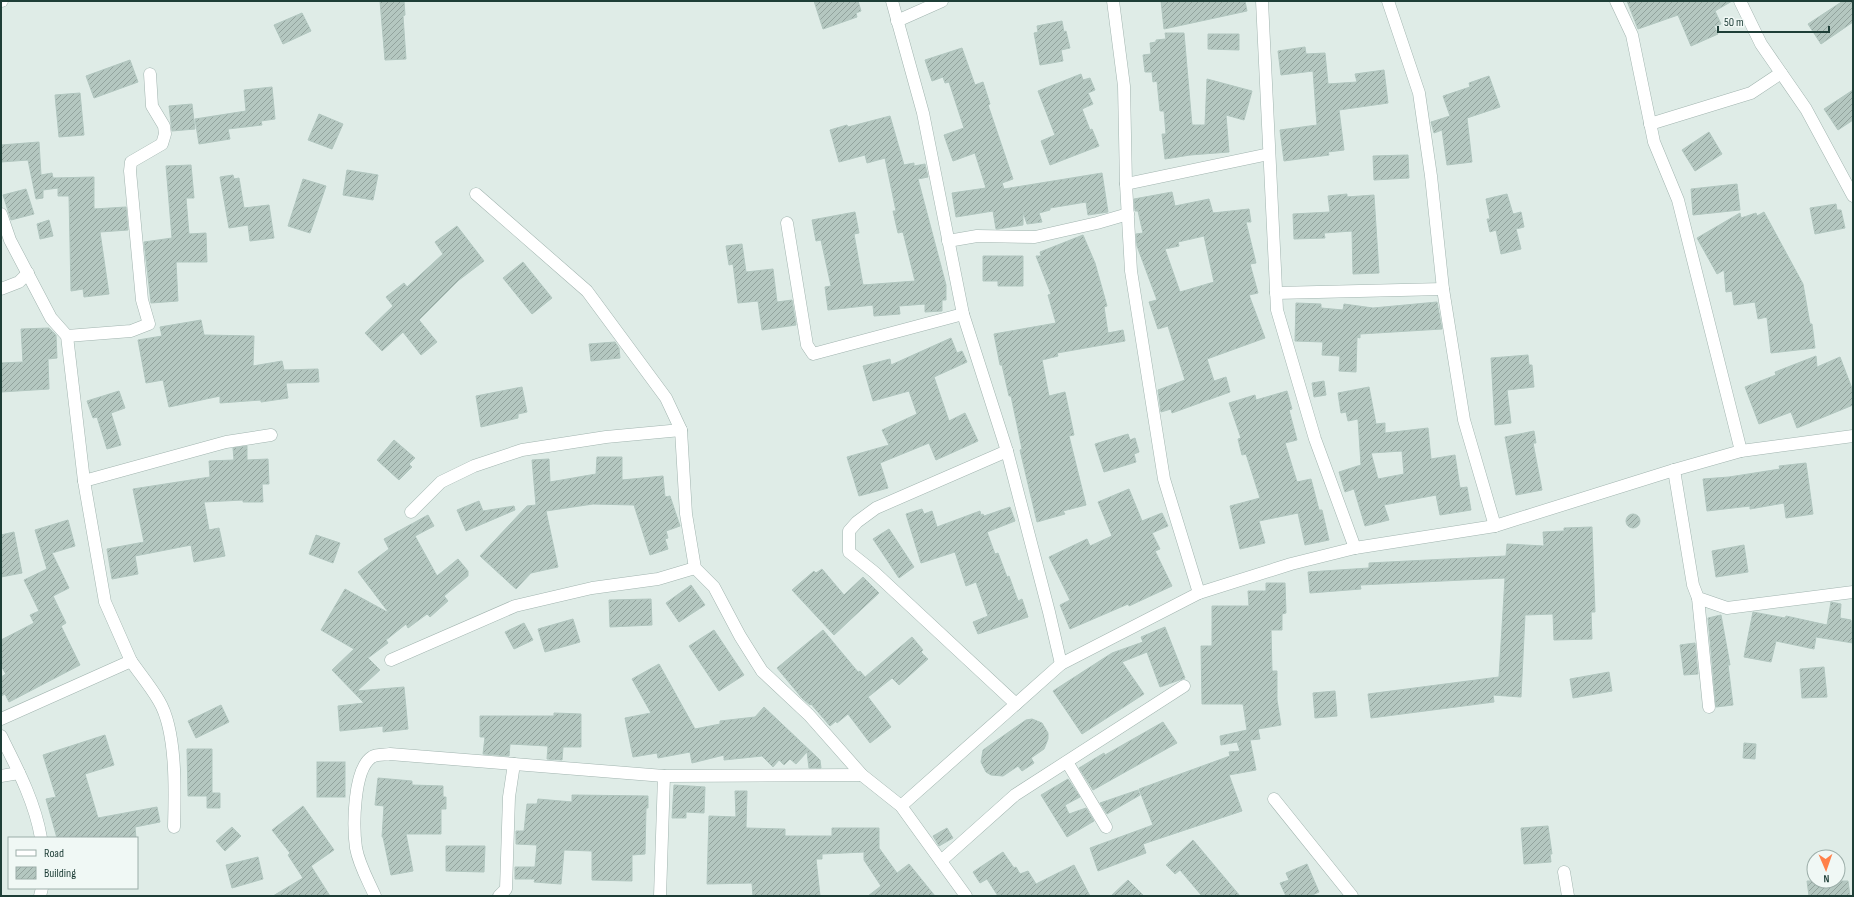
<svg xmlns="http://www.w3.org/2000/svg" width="1854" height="897" viewBox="0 0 1854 897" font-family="'Sofia Sans Condensed',sans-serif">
<defs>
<pattern id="building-hatch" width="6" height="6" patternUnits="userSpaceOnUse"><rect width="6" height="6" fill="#b4c7c0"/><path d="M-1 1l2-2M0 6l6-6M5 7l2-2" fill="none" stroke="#92a39d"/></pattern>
</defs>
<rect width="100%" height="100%" fill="#dfece7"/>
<g fill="url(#building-hatch)" stroke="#b1c6bf" fill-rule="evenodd">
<path d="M380 1H404L405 15 403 16 406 59 385 60Z"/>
<path d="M814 1H858L861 11 856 13 857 17 823 29Z"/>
<path d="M1161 1H1245L1247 11 1164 29Z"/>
<path d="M1627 1H1732L1715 11 1721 24 1714 26 1718 34 1691 46 1678 15 1638 29Z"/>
<path d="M1843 1H1853V22L1821 44 1808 24Z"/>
<path d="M302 13 311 31 283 44 274 25Z"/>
<path d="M1062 21 1064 32 1066 31 1070 48 1061 50 1063 61 1040 65 1034 33 1038 32 1037 26Z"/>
<path d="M1165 33H1184L1192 125H1205L1207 79 1252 91 1244 120 1226 115 1229 152 1190 155 1165 159 1162 134H1166L1164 111H1160L1157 81 1153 82 1152 72H1145L1143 55 1151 54 1150 43 1156 42V40L1166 39Z"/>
<path d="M1208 34H1239V50L1208 49Z"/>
<path d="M1305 47 1306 54 1325 53 1328 84 1357 82 1355 74 1384 70 1388 103 1339 110 1344 150 1328 152 1329 155 1284 161 1280 130 1317 125 1313 71 1281 75 1278 51Z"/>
<path d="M962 48 975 85 983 82 990 104 988 105 1013 179 1002 183 1004 189 1102 173 1108 212 1088 215 1086 202 1050 208V210L1039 213 1042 222 1027 224 1023 212V225L998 229H996L993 211 956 217 952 193 986 188 975 153 953 161 944 135 964 128 949 82 945 83 943 77 932 81 925 60Z"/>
<path d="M130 60 138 82 94 98 86 76Z"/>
<path d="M1081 74 1083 80 1090 78 1095 90 1088 93 1093 104 1082 109 1090 130 1092 129 1099 146 1050 165 1041 141 1055 135 1038 91Z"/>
<path d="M1489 76 1500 107 1467 118 1472 162 1447 165 1442 130 1434 133 1431 122 1450 116 1443 96 1470 87 1469 83Z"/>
<path d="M272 87 275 119 261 121 262 125 228 129 230 139 199 144 195 119 246 111 244 90Z"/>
<path d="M1853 90V120L1838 130 1824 109Z"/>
<path d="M80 93 84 135 59 137 55 95Z"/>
<path d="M192 104 195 129 172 131 169 106Z"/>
<path d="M319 114 343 124 332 149 308 140Z"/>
<path d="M890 116 904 165 914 163V166L925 164 928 177 918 179 946 285V300H942V311L925 312V304L899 306 900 314 874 316 873 305 828 310 825 287 831 286 821 240 816 241 812 220 855 212 859 233 854 234 863 285 915 281 903 232 898 233 893 211H896L885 158 867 163 865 155 839 162 830 130 847 125 848 127Z"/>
<path d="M1709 132 1722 154 1695 171 1682 150Z"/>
<path d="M39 142 41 175 52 173 53 178 94 177V209L126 207 128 230 100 232 109 294 84 297 83 289 71 291 69 196H58V188L43 190V198L36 199 28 160 1 162V145Z"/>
<path d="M1408 155 1409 178 1374 180 1373 156Z"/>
<path d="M191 165 194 198H186L189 234 206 233 207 262H176L178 301 151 303 144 242 172 238 166 166Z"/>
<path d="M347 170 378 175 373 200 343 195Z"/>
<path d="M233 175 234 179 239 178 244 208 269 205 274 238 250 241 248 225 229 228 220 177Z"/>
<path d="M303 179 326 186 310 233 288 226Z"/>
<path d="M1737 184 1740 210 1693 215 1691 189Z"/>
<path d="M26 189 34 214 11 220 3 195Z"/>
<path d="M1172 192 1175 206 1209 199 1213 213 1249 209 1251 222H1246L1256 263 1250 264 1258 293 1249 295 1265 338 1207 359 1214 381 1226 377 1230 392 1172 413 1171 409 1161 412 1158 390 1185 380 1168 326 1158 329 1149 302 1157 300 1137 246 1136 234 1143 233 1138 211H1135L1134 199ZM1204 236 1214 282 1180 292 1165 249 1179 246 1178 242Z"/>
<path d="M1347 194V197L1374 195 1379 273 1353 274 1352 231 1324 233 1325 238 1294 239 1293 214 1330 212 1328 196Z"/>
<path d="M1507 194 1513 214 1521 212 1524 227 1516 229 1521 249 1501 254 1496 230 1490 232 1487 219H1490L1486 199Z"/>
<path d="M1836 204 1837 210H1841L1845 228 1815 234 1810 208Z"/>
<path d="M1764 212 1803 284 1810 324H1812L1815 348 1771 353 1767 317 1758 319 1755 302 1734 305 1732 291 1726 292 1724 270 1717 274 1697 238 1740 213 1741 218 1756 213 1757 216Z"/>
<path d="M49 220 53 236 40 239 37 224Z"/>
<path d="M457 226 484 261 459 280 419 320 437 342 421 355 403 332 382 351 365 333 393 306 386 297 404 283 407 287 443 254 435 242Z"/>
<path d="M1083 235 1095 263 1107 306 1104 307 1108 333 1123 330 1125 341 1057 353 1058 356 1042 360 1049 396 1065 392 1074 435 1069 436 1086 505 1063 511 1065 514 1037 522 1020 450 1022 449 1011 396H1009L1002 365H1000L994 334 1056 323 1048 295 1051 294 1036 256H1041L1040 252Z"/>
<path d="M742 244 746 272 773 269 777 302 792 300 796 325 762 330 758 301 738 303 733 264 729 265 726 246Z"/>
<path d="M983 256H1023V286H998V281H983Z"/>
<path d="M523 262 552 298 532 314 503 278Z"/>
<path d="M1437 302 1442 329 1360 334V338L1357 337 1356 372 1339 371 1340 356 1322 355 1323 342 1295 341 1296 303 1321 304V308L1343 310 1344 304 1373 308Z"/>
<path d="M201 320 204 335 254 336 253 366 282 361 284 370 318 369 319 382 286 383 288 398 261 402V400L220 403V396L169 407 163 380 146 383 138 340 162 336 160 327Z"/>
<path d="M49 328 56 335 57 358 48 359 49 389 1 392V363L23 362 21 329Z"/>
<path d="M951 338 957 353 962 351 967 362 934 377 949 421 965 413 978 441 936 460 929 443 880 463 888 488 859 496 847 457 889 445 882 430 917 414 909 391 873 401 863 366 890 359 891 365Z"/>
<path d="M615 342 619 348 620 358 591 361 589 344Z"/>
<path d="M1528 355 1529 365H1532L1534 387 1507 390 1511 423 1495 425 1491 358Z"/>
<path d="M1816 356 1817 367 1840 357 1853 391V405L1797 428 1791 412 1759 424 1745 387 1776 375 1775 372Z"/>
<path d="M1324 381 1326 395 1314 397 1312 383Z"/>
<path d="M522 387 527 412 518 414V418L481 427 476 396Z"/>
<path d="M1369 387 1376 424 1385 423V433L1428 428 1431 459 1455 455 1460 488 1467 487 1471 510 1440 515 1436 495 1384 505 1389 520 1365 526 1354 489 1345 492 1339 472 1361 465 1358 419 1348 421 1346 412 1341 413 1338 393ZM1402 451 1404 474 1378 479 1371 453Z"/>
<path d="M119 391 125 408 111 413 121 445 107 449 97 417 93 418 87 401Z"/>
<path d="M1287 391 1292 409 1289 410 1297 440 1285 443 1297 482 1311 479 1319 510H1322L1329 540 1305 545 1298 513 1259 521 1265 543 1240 549 1230 506 1260 498 1246 454 1242 455 1238 439 1241 438 1229 403 1255 395 1256 400Z"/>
<path d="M1534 431 1536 443H1533L1542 490 1516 495 1505 437Z"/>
<path d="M1128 434 1130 440 1135 438 1139 452 1134 454 1136 462 1104 472 1095 444Z"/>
<path d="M394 440 415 458 409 464 412 467 399 480 377 460Z"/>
<path d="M247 446V460L268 459 269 484H262L263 502H243V500L204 502 209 530 219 528 225 556 194 562 191 545 135 556 138 574 112 579 107 549 144 542 133 489 210 477 209 461 234 460 233 448Z"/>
<path d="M597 457H622V480L663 476 665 497 670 496 680 526 666 531 668 538 665 539 668 549 650 555 634 505 593 504 546 511 558 567 531 573 516 589 480 556 527 506 536 505 532 460 549 459 550 482 596 474Z"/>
<path d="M1806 463 1813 514 1786 518 1784 503 1750 509V506L1707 511 1703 479 1729 477 1780 469 1779 466Z"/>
<path d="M1129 489 1142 521 1162 513 1168 526 1152 533 1160 549 1155 551 1172 586 1129 606 1128 604 1070 629 1060 605 1070 600 1049 557 1087 539 1090 546 1112 536 1098 502Z"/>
<path d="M479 501 483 511 514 506 515 510 466 531 457 510Z"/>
<path d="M1010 507 1015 521 987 532 995 554 998 553 1007 577 1009 576 1018 601 1022 599 1028 617 978 634 973 622 988 616 976 582 966 586 955 552 921 563 906 514 922 509 924 514 932 511 937 527 980 511 981 515 983 514 984 516Z"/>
<circle cx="1633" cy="521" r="7"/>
<path d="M428 515 434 526 415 536 437 576 458 559 468 571V576L444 596 448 601 430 617 427 614 408 628 406 624 386 640 388 643 368 658 380 670 357 691 404 687 408 729 383 732V726L340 731 338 706 364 703 332 670 354 649 321 630 345 589 389 613 358 572 389 549 384 539Z"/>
<path d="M68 520 75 546 52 553 69 588 53 596 66 623 61 626 80 665 9 702 5 694 1 696V677L6 674 1 666V640L34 623 30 615 39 611 24 580 47 569 35 530Z"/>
<path d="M1592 527 1595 612H1591L1592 639 1554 640 1553 614 1525 615 1521 697 1493 695 1494 702 1371 718 1368 694 1499 677 1505 578 1360 585 1361 589 1310 593 1308 572 1369 568V563L1506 556 1507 544 1544 546 1543 532 1564 531V528Z"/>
<path d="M889 529 914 567 899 578 873 539Z"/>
<path d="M14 532 22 573 1 577V535Z"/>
<path d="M316 535 340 543 333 563 309 554Z"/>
<path d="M1744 545 1748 572 1716 577 1712 551Z"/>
<path d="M822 569 844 595 863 577 879 593 834 635 792 590 814 571 816 573Z"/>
<path d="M1266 583H1285L1286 613 1282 614V630H1271L1272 671H1277V700L1281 725 1258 729 1260 739 1250 740 1256 770 1229 775 1242 811 1143 844 1146 853 1098 871 1090 848 1153 825 1139 789 1230 756 1229 752 1240 751 1237 742 1221 745 1220 736 1247 730 1243 704H1202L1201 646H1212V606H1249L1248 591H1266Z"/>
<path d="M691 585 705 605 679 622 666 603Z"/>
<path d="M651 599 652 625 610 627 609 600Z"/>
<path d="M1831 602 1841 604 1840 618 1851 620 1853 643 1816 637 1814 649 1776 641 1771 662 1744 657 1753 612 1785 618 1786 616 1827 625Z"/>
<path d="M1721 615 1730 665H1728L1733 705 1716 707 1708 618Z"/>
<path d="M573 619 580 642 545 652 538 629Z"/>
<path d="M524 623 533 640 514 649 505 632Z"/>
<path d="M1165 627 1185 678 1160 687 1147 652 1122 662 1144 694 1082 734 1053 691 1112 653 1143 642 1141 637Z"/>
<path d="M714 630 744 675 719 691 689 646Z"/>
<path d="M823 630 858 672 860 671 865 677 912 637 923 650 921 652 928 659 899 685 892 678 868 697 891 727 870 743 848 714 837 723 836 721 830 726 811 704 810 705 802 698 777 668Z"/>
<path d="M1695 643 1698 674 1684 675 1680 645Z"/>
<path d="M659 664 695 729 720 724V721L755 717 764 707 820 760 821 768H809L807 752 796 764 790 759 784 765 779 760 773 767 762 756 724 760V755L692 763 690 752 658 758 657 753 633 757 625 718 651 713 632 679Z"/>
<path d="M1824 667 1827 697 1802 698 1800 669Z"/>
<path d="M1609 672 1612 691 1573 698 1570 679Z"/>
<path d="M1335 691 1337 716 1315 718 1313 693Z"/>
<path d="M221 705 229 722 196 738 188 721Z"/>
<path d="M554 713 581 714V747H563L562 760 547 759 548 746 510 744 509 756 483 754 485 737H480V716H554Z"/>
<path d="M1032 719 1042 723 1048 733V739L1044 749 1031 758 1034 763 1022 771 1018 766 1003 776 991 775 986 772 981 762 983 750 1026 720Z"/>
<path d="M1163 722 1177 743 1093 790 1079 768 1104 753 1105 755Z"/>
<path d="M105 735 114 765 85 774 98 818 157 807 160 822 135 827 136 838H57L46 799 56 797 43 755Z"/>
<path d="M1744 743 1756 744 1755 759 1743 758Z"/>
<path d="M187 749H212V793H220V808H207V796H188Z"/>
<rect x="317" y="762" width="28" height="35"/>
<path d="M378 778 412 781V785L443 786V797H446V809H441V834H406L413 871 391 875 383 837H382L384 806 375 805Z"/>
<path d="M1068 779 1080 797 1065 805 1069 814 1086 808 1094 821 1067 837 1041 795Z"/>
<path d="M674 785 705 787 704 813 686 812V818H672Z"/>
<path d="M1138 790 1140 795 1107 814 1100 803Z"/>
<path d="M735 791H747L746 828 785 829V836H832V828H879V848L897 873 909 864 935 896H868L881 886 864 860V852L822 854V859H816L820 896H753L752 883 707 884 709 816 736 817Z"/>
<path d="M572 795 648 796V808H646L645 854 632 855V881L592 880V851L564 850 561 884 534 882 535 879H515V867H535L537 845 516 844V831H524L527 804H537L538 799 572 802Z"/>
<path d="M303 806 334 850 311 866 330 896H273L303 878 288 855 290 853 272 830Z"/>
<path d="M1548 826 1552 854H1550L1551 862 1524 864 1521 828Z"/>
<path d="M232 827 241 836 225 851 216 841Z"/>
<path d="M947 828 953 838 939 846 933 836Z"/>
<path d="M1193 840 1240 896H1202L1180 870 1175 874 1166 865Z"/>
<path d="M446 846H485L484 872 446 871Z"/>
<path d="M1003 852 1014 868 1016 867 1020 874 1028 871 1036 884 1074 865 1090 896H998L987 879 980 883 973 872Z"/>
<path d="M258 857 263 879 232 888 226 865Z"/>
<path d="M1307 864 1319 892 1310 896H1286L1280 883 1289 880 1286 873Z"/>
<path d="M1128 880 1144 896H1111Z"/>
<path d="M1807 881H1848L1850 896H1809Z"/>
</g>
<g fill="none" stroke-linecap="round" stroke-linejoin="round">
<g stroke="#a1b4af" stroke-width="13">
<g id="minor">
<path d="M1 1H2"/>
<path d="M892 1 923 113 963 314 1007 451 1049 612 1061 664"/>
<path d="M1113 1 1124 86 1126 184 1131 271 1164 479 1199 593"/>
<path d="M1262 1 1277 310 1315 439 1355 548"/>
<path d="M1388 1 1419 93 1431 176 1443 289 1464 420 1495 526"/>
<path d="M1616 1 1632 35 1654 142 1678 200 1741 451"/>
<path d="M1740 1 1761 44 1806 109 1853 196"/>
<path d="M897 21 942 1"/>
<path d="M1650 124 1751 93 1781 73"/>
<path d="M1126 184 1269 154"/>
<path d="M476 194 587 291 666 398 681 430 686 514 695 568 714 587 740 636 762 671 809 715 862 775 901 806 966 896"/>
<path d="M1 214 10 240 51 318 67 336 84 481 105 602 131 661"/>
<path d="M787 223 807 345 813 354 963 314"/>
<path d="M948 241 977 236 1035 237 1097 223 1128 214"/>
<path d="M1 289 19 282 28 273"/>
<path d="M1276 293 1443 289"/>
<path d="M67 336 131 331 149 324 142 300 130 171 131 162 162 144 165 134 164 126 152 106 150 74"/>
<path d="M1007 451 876 508 857 522 849 531V552L874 572 1016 704"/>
<path d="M1674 470 1693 585 1698 598 1727 608 1853 592"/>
<path d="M84 481 226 442 271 435"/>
<path d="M411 512 441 482 474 466 522 450 606 437 681 430"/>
<path d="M1698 598 1709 707"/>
<path d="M391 660 515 606 592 588 658 579 695 568"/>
<path d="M1 719 131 661C140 674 151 687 159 701 177 731 175 793 174 827"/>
<path d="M1 736C17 768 35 802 41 838"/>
<path d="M1067 762 1106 827"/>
<path d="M1 776 19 773"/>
<path d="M1274 799 1352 896"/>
<path d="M901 806 1061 664 1199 593 1291 564 1355 548 1495 526 1674 470 1741 451 1853 436"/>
<path d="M941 861 1015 795 1184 686"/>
<path d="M1564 872 1568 896"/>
<path d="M40 896 42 888"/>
<path d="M375 896C368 880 359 865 356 848 353 827 353 769 372 757 377 754 385 755 390 754L664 776 862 775"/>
<path d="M499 896 506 889 509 797 514 764"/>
<path d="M660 896 664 776"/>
</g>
</g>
<use href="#minor" stroke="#fff" stroke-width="12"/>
</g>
<rect width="1854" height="897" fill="none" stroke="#1e3e37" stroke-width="4"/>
<rect x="8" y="837" width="130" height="52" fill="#f0f8f5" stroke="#9caea9"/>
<rect x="16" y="850" width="20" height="6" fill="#ffffff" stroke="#9caea9"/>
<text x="44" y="857" font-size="12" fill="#1e3e37">Road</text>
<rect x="16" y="867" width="20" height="12" fill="url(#building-hatch)" stroke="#9caea9"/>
<text x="44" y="877" font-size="12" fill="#1e3e37">Building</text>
<g transform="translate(1826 869) rotate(178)"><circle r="19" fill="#f0f8f5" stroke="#9caea9"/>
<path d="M0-3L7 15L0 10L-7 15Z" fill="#ff814a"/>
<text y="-6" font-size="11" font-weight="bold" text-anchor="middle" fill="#1e3e37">N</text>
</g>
<path d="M1718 26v6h111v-6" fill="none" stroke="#1e3e37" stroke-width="2"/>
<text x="1724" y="26" font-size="12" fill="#1e3e37" stroke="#f0f8f5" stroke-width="3" paint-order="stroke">50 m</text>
</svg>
